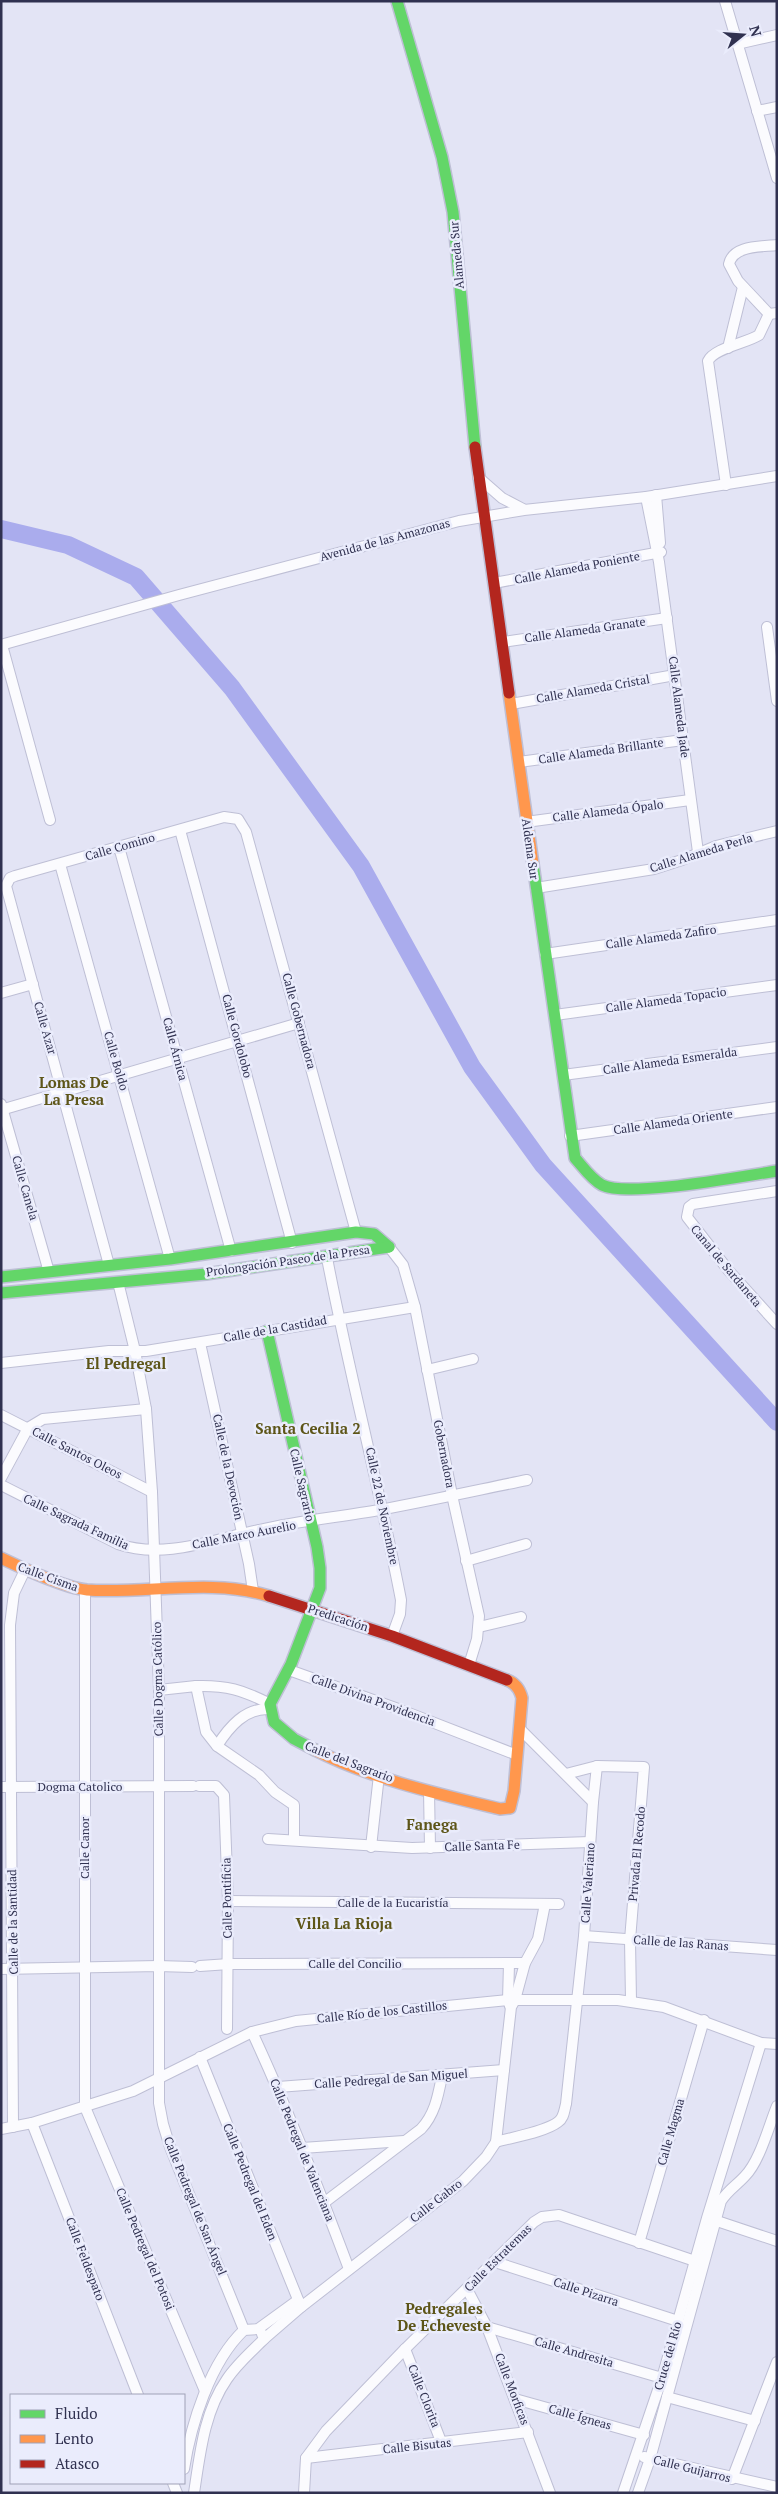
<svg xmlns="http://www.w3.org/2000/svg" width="778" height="2494" viewBox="0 0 778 2494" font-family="'PT Serif',serif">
<rect width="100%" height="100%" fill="#e3e4f5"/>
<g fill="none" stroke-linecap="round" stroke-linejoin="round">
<path stroke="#aaaced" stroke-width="18" d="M1 529 68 545 136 577 232 688 361 866 472 1067 543 1165 777 1422"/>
<g stroke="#bebfd5" stroke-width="12">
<g id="street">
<path d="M725 1 777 178"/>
<path d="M737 44 777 35"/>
<path d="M757 111 777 107"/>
<path d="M777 245C761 247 733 245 729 264L738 281 769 314 777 313"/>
<path d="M728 348 743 287"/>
<path d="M478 477 502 498 523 509"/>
<path d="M726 485 708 361C714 348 747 343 759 335L769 314"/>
<path d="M656 495 660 543"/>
<path d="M646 497 659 562 698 852"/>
<path d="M494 583 661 552"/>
<path d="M767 627 777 701"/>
<path d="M503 642 667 618"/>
<path d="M1 645 179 595 459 521 524 510 646 497 777 476"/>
<path d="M2 645 50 820"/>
<path d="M511 704 675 675"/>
<path d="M519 762 683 740"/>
<path d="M526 822 690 800"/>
<path d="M180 830 292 1243"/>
<path d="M119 847 231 1251"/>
<path d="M60 864 170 1259"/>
<path d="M536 888 654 869 682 860 716 846 777 831"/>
<path d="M545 954 777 920"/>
<path d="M1 993 33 984"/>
<path d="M555 1015 777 985"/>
<path d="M563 1075 777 1047"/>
<path d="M1 1104 49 1272"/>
<path d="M1 1110 299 1023"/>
<path d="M570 1136 777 1107"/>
<path d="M777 1191 693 1204 689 1207 687 1217 729 1271 777 1324"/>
<path d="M389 1247 403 1265 415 1307 452 1495 479 1616 477 1639 469 1665"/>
<path d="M327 1258C349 1373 379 1485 401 1600L400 1614 392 1636"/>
<path d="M109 1265 6 886 10 878 15 876 224 817 238 819 246 832 356 1232"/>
<path d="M118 1282 135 1351 146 1409 152 1492 159 1690V2103L163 2124 170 2147 244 2330"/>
<path d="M200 1343 249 1564 253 1591"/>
<path d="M1 1363 109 1351H146L415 1307"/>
<path d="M427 1370 473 1359"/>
<path d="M1 1415 152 1492"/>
<path d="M1 1478 28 1428 43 1419 146 1409"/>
<path d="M1 1485 118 1544C164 1560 214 1539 259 1530 298 1521 339 1517 379 1510 428 1501 478 1490 527 1480"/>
<path d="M466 1561 526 1544"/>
<path d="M85 1590V2107L205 2391"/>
<path d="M479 1627 521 1617"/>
<path d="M289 1670 401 1710 517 1755"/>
<path d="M196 1686C226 1685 243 1690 270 1704"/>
<path d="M159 1690 196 1686 206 1732 217 1746 259 1775 275 1792 294 1805V1840"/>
<path d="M521 1730 593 1802"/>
<path d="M217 1746C229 1727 245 1708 269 1709"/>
<path d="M566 1774 597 1766 644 1767 630 1940 631 2001"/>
<path d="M199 1786H216L224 1795 228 1901 227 2029"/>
<path d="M1 1787 193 1786"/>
<path d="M429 1791 430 1848"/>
<path d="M268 1839 412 1848 590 1842"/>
<path d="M371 1847 379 1775"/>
<path d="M228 1901 559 1904"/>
<path d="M584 1936 777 1950"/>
<path d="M509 1964 508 2000 510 2006"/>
<path d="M200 1966 229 1964 525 1963"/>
<path d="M1 1969 158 1966 192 1967"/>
<path d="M252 2032C288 2109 319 2189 349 2269"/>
<path d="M200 2057 301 2307"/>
<path d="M278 2087 504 2070"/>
<path d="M32 2123 138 2395"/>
<path d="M13 2127 10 1625 14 1593 25 1570"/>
<path d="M1 2129 32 2123 133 2091 252 2032 296 2021 508 2000H618L664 2007 761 2043 777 2044"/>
<path d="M496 2142C513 2137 545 2132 558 2122 564 2118 564 2111 566 2104L584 1936 593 1802 597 1766"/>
<path d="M302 2148 404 2141"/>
<path d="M325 2202 421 2129C435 2114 438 2096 442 2076"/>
<path d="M711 2219 777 2241"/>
<path d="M639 2243 704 2020"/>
<path d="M495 2262 678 2321"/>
<path d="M467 2289 487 2327 550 2493"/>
<path d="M487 2327 662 2378"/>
<path d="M264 2339 301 2307 463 2181 486 2157 496 2142 511 2007 515 2000 525 1963 538 1939 545 1904"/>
<path d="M405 2349 442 2444"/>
<path d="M667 2397 755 2421"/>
<path d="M515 2399 644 2435"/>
<path d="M644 2457 777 2487"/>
<path d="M306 2458 528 2432"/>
<path d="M184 2469C191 2424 210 2362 244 2330L258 2329 298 2300"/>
<path d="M732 2479 777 2362"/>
<path d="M173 2483 177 2493"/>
<path d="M194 2493C200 2454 204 2412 227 2379 237 2364 251 2352 264 2339L262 2334"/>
<path d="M304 2493 306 2458 326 2431 405 2349 534 2222 542 2217 559 2215 695 2261"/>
<path d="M623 2493 662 2378 707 2218 761 2043"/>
<path d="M638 2493 650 2459 721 2201C728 2190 737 2185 745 2176 760 2161 769 2125 777 2106"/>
</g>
</g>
<g stroke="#bebfd5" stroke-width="14">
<g id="fast">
<path d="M397 1 442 157 453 212 475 447"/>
<path d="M533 864 575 1158C583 1167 591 1179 602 1185 628 1198 743 1176 777 1171"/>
<path d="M1 1277 170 1259 356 1232 374 1234 389 1247"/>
<path d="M1 1293 206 1274 389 1247"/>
<path d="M267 1331 317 1547 320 1568V1588L291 1664 270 1704 274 1722 294 1739 315 1750"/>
</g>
</g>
<g stroke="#bebfd5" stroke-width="14">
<g id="slow">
<path d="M509 693 533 864"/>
<path d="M1 1558C21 1568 66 1588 87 1590 146 1594 212 1578 269 1596"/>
<path d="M315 1750C372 1779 438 1794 500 1809L510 1808 514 1791 522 1698C520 1690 515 1683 507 1680"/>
</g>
</g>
<g stroke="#bebfd5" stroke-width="14">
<g id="jam">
<path d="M475 447 509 693"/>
<path d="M269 1596 392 1636 507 1680"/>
</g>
</g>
<use href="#street" stroke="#fbfbfe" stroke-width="10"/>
<use href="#fast" stroke="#63d668" stroke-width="11"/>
<use href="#slow" stroke="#ff974d" stroke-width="11"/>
<use href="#jam" stroke="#b3261e" stroke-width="11"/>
</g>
<g text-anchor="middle" stroke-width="5" stroke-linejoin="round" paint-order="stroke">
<g font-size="12" fill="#303150" stroke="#eaecfc">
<text transform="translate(457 255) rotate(-95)" y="4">Alameda Sur</text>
<text transform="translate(385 540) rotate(-15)" y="4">Avenida de las Amazonas</text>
<text transform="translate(577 568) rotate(-11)" y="4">Calle Alameda Poniente</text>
<text transform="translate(585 630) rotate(-8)" y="4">Calle Alameda Granate</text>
<text transform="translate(593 689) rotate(-10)" y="4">Calle Alameda Cristal</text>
<text transform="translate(679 707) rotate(83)" y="4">Calle Alameda Jade</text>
<text transform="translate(601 751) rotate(-8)" y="4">Calle Alameda Brillante</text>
<text transform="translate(608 811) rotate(-7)" y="4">Calle Alameda Ópalo</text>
<text transform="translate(120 847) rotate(-16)" y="4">Calle Comino</text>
<text transform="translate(530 849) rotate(82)" y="4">Aldema Sur</text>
<text transform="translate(701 853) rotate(-17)" y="4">Calle Alameda Perla</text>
<text transform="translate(661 937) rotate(-8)" y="4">Calle Alameda Zafiro</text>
<text transform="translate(666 1000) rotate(-8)" y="4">Calle Alameda Topacio</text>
<text transform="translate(299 1021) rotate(75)" y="4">Calle Gobernadora</text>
<text transform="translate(45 1028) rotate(74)" y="4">Calle Azar</text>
<text transform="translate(237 1036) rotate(75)" y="4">Calle Gordolobo</text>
<text transform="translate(175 1049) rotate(75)" y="4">Calle Árnica</text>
<text transform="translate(116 1061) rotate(74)" y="4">Calle Boldo</text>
<text transform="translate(670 1061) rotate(-8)" y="4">Calle Alameda Esmeralda</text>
<text transform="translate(673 1122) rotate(-8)" y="4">Calle Alameda Oriente</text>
<text transform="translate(25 1188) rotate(74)" y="4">Calle Canela</text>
<text transform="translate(288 1261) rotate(-8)" y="4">Prolongación Paseo de la Presa</text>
<text transform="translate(726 1266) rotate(50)" y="4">Canal de Sardaneta</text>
<text transform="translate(275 1329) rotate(-10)" y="4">Calle de la Castidad</text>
<text transform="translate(77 1453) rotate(27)" y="4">Calle Santos Oleos</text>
<text transform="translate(444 1454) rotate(79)" y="4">Gobernadora</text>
<text transform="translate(228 1467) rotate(78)" y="4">Calle de la Devoción</text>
<text transform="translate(302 1485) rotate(77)" y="4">Calle Sagrario</text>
<text transform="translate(382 1506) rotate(78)" y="4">Calle 22 de Noviembre</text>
<text transform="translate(76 1522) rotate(25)" y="4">Calle Sagrada Familia</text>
<text transform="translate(244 1535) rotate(-11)" y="4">Calle Marco Aurelio</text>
<text transform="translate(48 1577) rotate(20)" y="4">Calle Cisma</text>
<text transform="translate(338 1618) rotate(18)" y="4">Predicación</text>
<text transform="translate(158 1679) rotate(-91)" y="4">Calle Dogma Católico</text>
<text transform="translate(373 1700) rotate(20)" y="4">Calle Divina Providencia</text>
<text transform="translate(349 1762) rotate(21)" y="4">Calle del Sagrario</text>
<text x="80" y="1791">Dogma Catolico</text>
<text transform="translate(482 1846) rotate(-2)" y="4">Calle Santa Fe</text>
<text transform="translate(85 1848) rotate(-90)" y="4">Calle Canor</text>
<text transform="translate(637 1854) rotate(-85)" y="4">Privada El Recodo</text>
<text transform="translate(588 1883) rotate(-86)" y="4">Calle Valeriano</text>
<text transform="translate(227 1898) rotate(-91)" y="4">Calle Pontificia</text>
<text x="393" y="1907">Calle de la Eucaristía</text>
<text transform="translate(13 1922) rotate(-91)" y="4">Calle de la Santidad</text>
<text transform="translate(681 1943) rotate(4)" y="4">Calle de las Ranas</text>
<text x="355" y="1968">Calle del Concilio</text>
<text transform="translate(382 2012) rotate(-6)" y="4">Calle Río de los Castillos</text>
<text transform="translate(391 2079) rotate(-4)" y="4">Calle Pedregal de San Miguel</text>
<text transform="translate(671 2132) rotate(-74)" y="4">Calle Magma</text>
<text transform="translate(302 2150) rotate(68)" y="4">Calle Pedregal de Valenciana</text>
<text transform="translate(250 2182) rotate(68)" y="4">Calle Pedregal del Eden</text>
<text transform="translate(436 2201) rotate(-38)" y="4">Calle Gabro</text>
<text transform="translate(195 2206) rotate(68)" y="4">Calle Pedregal de San Ángel</text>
<text transform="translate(145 2249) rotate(67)" y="4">Calle Pedregal del Potosi</text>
<text transform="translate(498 2258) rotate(-45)" y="4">Calle Estratemas</text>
<text transform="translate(85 2259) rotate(69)" y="4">Calle Feldespato</text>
<text transform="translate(586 2292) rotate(18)" y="4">Calle Pizarra</text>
<text transform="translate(574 2352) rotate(16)" y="4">Calle Andresita</text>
<text transform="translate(668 2356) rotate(-74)" y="4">Cruce del Río</text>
<text transform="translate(512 2389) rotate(69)" y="4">Calle Morficas</text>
<text transform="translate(424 2396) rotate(68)" y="4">Calle Clorita</text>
<text transform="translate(580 2417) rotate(16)" y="4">Calle Ígneas</text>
<text transform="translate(417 2446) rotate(-6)" y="4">Calle Bisutas</text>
<text transform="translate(692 2469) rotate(14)" y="4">Calle Guijarros</text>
</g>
<g font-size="15" font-weight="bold" fill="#5d5518" stroke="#eaecfc">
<text x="74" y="1088">Lomas De<tspan x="74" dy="17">La Presa</tspan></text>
<text x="126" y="1369">El Pedregal</text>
<text x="308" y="1434">Santa Cecilia 2</text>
<text x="432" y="1830">Fanega</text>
<text x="344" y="1929">Villa La Rioja</text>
<text x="444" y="2314">Pedregales<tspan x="444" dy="17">De Echeveste</tspan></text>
</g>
</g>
<rect width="778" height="2494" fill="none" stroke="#303150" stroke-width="5"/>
<rect x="10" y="2394" width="175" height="90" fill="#eaecfc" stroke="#a0a1b7"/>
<rect x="20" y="2410" width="25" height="8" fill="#63d668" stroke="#a0a1b7"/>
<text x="55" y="2419" font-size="15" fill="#303150">Fluido</text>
<rect x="20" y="2435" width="25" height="8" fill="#ff974d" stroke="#a0a1b7"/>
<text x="55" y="2444" font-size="15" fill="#303150">Lento</text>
<rect x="20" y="2460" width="25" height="8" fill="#b3261e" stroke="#a0a1b7"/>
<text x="55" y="2469" font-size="15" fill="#303150">Atasco</text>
<g transform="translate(743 35) rotate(73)" stroke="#eaecfc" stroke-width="4" paint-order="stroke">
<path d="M0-4L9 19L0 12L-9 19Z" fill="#303150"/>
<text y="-8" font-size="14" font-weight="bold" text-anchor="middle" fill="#303150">N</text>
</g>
</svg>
